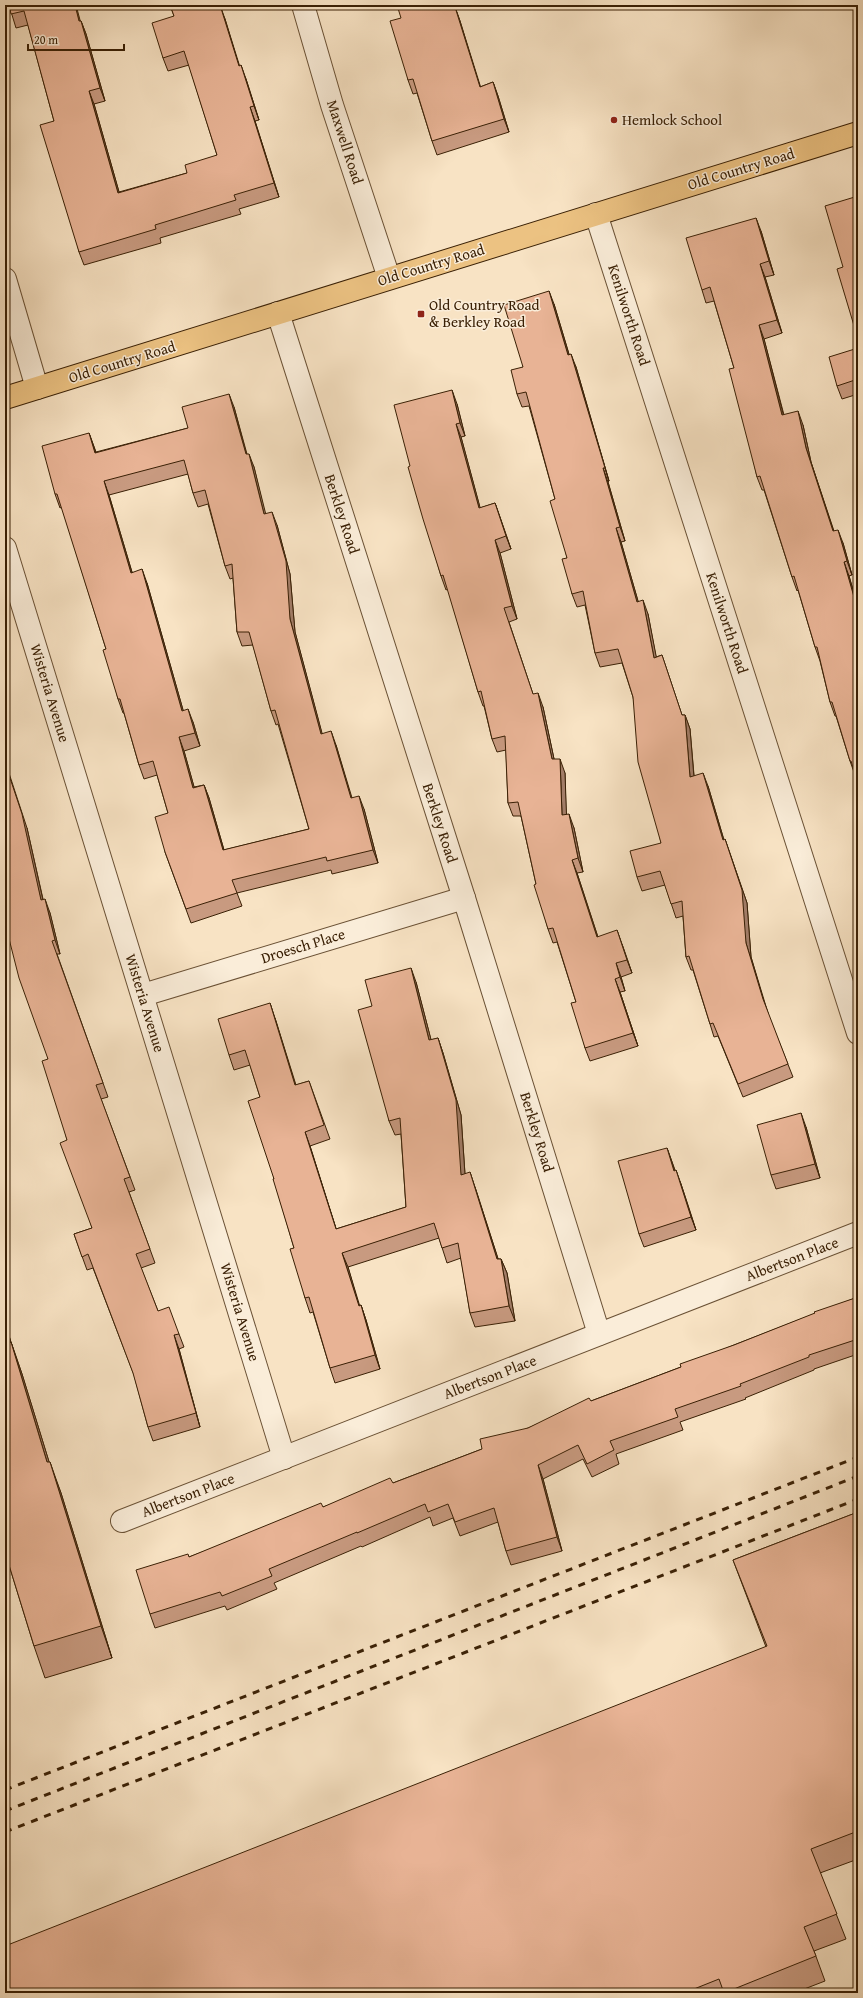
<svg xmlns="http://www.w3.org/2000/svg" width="863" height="1998" viewBox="0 0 863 1998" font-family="'Gentium Book Plus',serif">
<rect width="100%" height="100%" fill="#f8e3c4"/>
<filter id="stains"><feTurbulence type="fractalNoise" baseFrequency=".005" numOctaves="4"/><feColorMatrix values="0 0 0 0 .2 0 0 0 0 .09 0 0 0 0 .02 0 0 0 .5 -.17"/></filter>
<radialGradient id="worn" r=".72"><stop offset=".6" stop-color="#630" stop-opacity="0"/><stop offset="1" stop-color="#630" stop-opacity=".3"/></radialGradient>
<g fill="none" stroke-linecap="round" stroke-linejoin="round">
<g stroke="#6a5135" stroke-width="24">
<g id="minor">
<path d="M303 5 332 105 389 278"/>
<path d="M596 214 858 1033"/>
<path d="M5 279 37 388"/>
<path d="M278 313 464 898 599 1334"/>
<path d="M5 548 284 1458"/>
<path d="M143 995 464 898"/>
<path d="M122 1521 858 1233"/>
</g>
</g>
<g stroke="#3a2005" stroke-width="24">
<path id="major" d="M5 398 858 133"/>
</g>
<use href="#minor" stroke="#faedd9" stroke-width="22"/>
<use href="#major" stroke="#ecc282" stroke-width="22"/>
<g stroke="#3a2005" stroke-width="3" stroke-dasharray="7 7" stroke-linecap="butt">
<path d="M5 1790 858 1457"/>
<path d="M5 1811 858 1476"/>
<path d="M5 1832 858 1499"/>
</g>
</g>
<g fill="#c89a80" stroke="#3a2005" fill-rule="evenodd">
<path d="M9 5 80 21H81L86 34 105 101 94 104 119 192 187 173 217 155 189 65 168 71 163 58 174 16 170 5H218L225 19 239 66 246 79 259 120 255 121 279 197 239 209 241 214 160 238 161 243 84 265 79 252 54 121 28 25 16 28Z"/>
<path d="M455 7 460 21 480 87 493 82 498 96 509 132 437 155 432 141 417 93 413 94 408 80 401 18 448 9Z"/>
<path d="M761 231 774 275 765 277 782 333 764 339 784 415 803 425 811 462 834 531 843 543 852 575 849 576 858 607V785L855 775 850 761 836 716H835L830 702 820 661 815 647 798 590 797 591 792 577 764 490H762L757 477 734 368 714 301 706 303 702 290Z"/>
<path d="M554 304 569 354 576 367 609 481 608 482 625 541 621 542 638 601 648 614 656 657 662 655 682 715H685L690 729 694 775 708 786 724 840 725 839 747 903 751 957 766 1009 793 1077 743 1097 718 1036 714 1037 710 1024 693 970H691L686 957 683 916 676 918 665 885 642 891 637 877 661 843 633 697 622 663 600 667 595 653 585 605 577 607 572 594 567 558 555 499 529 406 522 407 517 394 523 367Z"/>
<path d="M858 348V394L842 399 837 386Z"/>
<path d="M457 404 465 436 461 437 480 508 495 503 511 549 500 553 517 619 509 622 533 694 543 707 554 759 565 773 566 814 574 828 583 872 577 873 598 937 622 944 632 973 621 977 625 991 620 992 638 1046 590 1061 585 1048 576 1002 557 942 553 943 548 929 536 884 521 816H513L508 803 506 750 497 752 492 739 484 706H483L478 692 448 589 446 590 441 576 410 466Z"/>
<path d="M234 407 247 454 254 467 265 514 277 525 290 574 295 632 322 734 336 745 351 797 364 809 378 863 332 874 331 870 237 893 242 906 191 923 165 852 168 813 157 775 144 779 139 765 124 713H123L118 699 106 649 62 507 60 508 55 494 89 433 96 452 188 428ZM188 474 193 493 198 507 208 504 225 566 230 579 233 578 237 632 242 646 253 645 271 711 276 725 278 724 309 829 224 850 209 798 204 785 194 787 184 751 200 746 193 722 183 710 147 583 132 572 109 495Z"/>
<path d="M27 828 43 899 50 913 60 954H57L108 1097 101 1099 135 1190 129 1192 155 1263 141 1268 158 1311 179 1334 184 1347 179 1349 200 1427 153 1441 148 1427 134 1375 93 1268 87 1270 74 1234 92 1228 67 1140 48 1059Z"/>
<path d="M416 982 431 1040 438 1038 443 1053 461 1115 465 1174 475 1187 498 1259H501L507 1273 515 1321 475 1327 470 1313 461 1258 447 1263 439 1238 348 1267 359 1306 361 1305 366 1320 380 1369 335 1383 330 1368 313 1312 310 1313 305 1298 294 1248 274 1179 260 1097 250 1065 234 1070 229 1055 275 1018 296 1085 309 1081 330 1139 310 1146 336 1229 406 1207 401 1134 395 1135 389 1121 372 1006Z"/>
<path d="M806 1127 820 1178 776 1189 771 1175Z"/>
<path d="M667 1148 675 1170 681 1184 696 1230 644 1247 639 1234Z"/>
<path d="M858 1297V1354L814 1369V1370L745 1398 746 1399 680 1422 683 1430 616 1454 619 1464 592 1477 583 1459 543 1479 562 1551 511 1565 506 1551 498 1522 460 1536 453 1518 433 1526 430 1517 362 1547 361 1546 274 1583 277 1589 227 1610 225 1606 155 1628 150 1614 189 1557 323 1507 393 1483 482 1449 528 1428 591 1401 681 1367 734 1345Z"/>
<path d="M5 1323 11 1342 22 1374 49 1462 61 1493 112 1658 45 1678 34 1646 5 1552Z"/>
<path d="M858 1512V1859L820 1873 846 1939 814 1951 825 1981 794 1993H5L766 1647 733 1560Z"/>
</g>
<g fill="#a27d68" stroke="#3a2005">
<path d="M75 5H76L84 35 79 21Z"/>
<path d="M220 5 225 19 244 80 239 66Z"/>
<path d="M455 7 460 21 485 101 480 87Z"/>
<path d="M81 21 86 34 105 101 100 88Z"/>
<path d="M241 65 246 79 259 120 254 106Z"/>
<path d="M493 82 498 96 509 132 504 119Z"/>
<path d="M89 91 94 104 123 206 118 193Z"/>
<path d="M250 107 255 121 279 197 274 183Z"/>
<path d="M756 218 761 231 774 275 769 261Z"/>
<path d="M760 264 765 277 782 333 777 320Z"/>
<path d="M549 291 554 304 573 368 568 355Z"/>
<path d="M759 325 764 339 787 429 782 415Z"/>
<path d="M571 354 576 367 609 481 605 468Z"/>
<path d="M452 390 457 404 465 436 460 423Z"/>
<path d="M229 394 234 407 250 468 246 454Z"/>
<path d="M798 411 803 425 811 462 838 545 806 448Z"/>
<path d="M456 424 461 437 484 522 479 508Z"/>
<path d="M89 433 94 447 100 466 95 453Z"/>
<path d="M249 454 254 467 269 527 264 514Z"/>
<path d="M603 468 608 482 625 541 620 527Z"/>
<path d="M104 481 109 495 136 586 131 573Z"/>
<path d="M495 503 500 517 511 549 506 536Z"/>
<path d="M272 512 277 525 290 574 295 632 326 748 321 734 290 619Z"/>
<path d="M616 528 621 542 642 615 637 602Z"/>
<path d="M838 530 843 543 852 575 847 561Z"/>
<path d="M495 540 500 553 517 619 512 606Z"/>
<path d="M844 562 849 576 858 607V611Z"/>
<path d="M142 569 147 583 187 724 182 711Z"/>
<path d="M643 600 648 614 659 671 654 658Z"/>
<path d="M538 693 543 707 557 773 552 759Z"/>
<path d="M188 709 193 722 200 746 195 733Z"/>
<path d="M685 715 690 729 695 790 690 777Z"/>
<path d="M331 731 336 745 356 811 351 798Z"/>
<path d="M179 737 184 751 198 801 193 788Z"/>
<path d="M560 759 565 773 567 829 562 815Z"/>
<path d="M5 761 27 828 46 914 41 900Z"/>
<path d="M703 773 708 786 728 854 723 840Z"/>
<path d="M204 785 209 798 228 864 223 850Z"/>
<path d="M359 796 364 809 378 863 373 850Z"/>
<path d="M569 814 574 828 583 872 578 858Z"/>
<path d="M725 839 747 903 751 957 768 1013 763 999 746 943Z"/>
<path d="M572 860 577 873 602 950 597 937Z"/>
<path d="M45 899 50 913 60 954 55 940Z"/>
<path d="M617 930 622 944 632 973 627 960Z"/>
<path d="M616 963 621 977 625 991 620 977Z"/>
<path d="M411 968 416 982 435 1055 429 1040Z"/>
<path d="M615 979 620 992 638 1046 633 1033Z"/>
<path d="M270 1003 275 1018 300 1100 295 1085Z"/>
<path d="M438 1038 443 1053 461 1115 466 1190 461 1175Z"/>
<path d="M801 1113 806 1127 820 1178 815 1164Z"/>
<path d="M305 1132 310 1146 341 1244 336 1229Z"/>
<path d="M667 1148 672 1162 679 1184 674 1171Z"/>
<path d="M676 1170 681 1184 696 1230 691 1217Z"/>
<path d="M470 1172 475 1187 503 1274 497 1259Z"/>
<path d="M342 1253 348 1267 364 1320 359 1306Z"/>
<path d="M501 1259 507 1273 515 1321 509 1306Z"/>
<path d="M361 1305 366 1320 380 1369 375 1355Z"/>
<path d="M5 1323 21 1375 9 1343 5 1330Z"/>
<path d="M174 1335 179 1349 200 1427 196 1413Z"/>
<path d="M11 1342 22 1374 59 1494 47 1462Z"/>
<path d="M50 1462 61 1493 112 1658 101 1626Z"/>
<path d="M538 1465 543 1479 562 1551 557 1537Z"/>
</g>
<g fill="#e8b395" stroke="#3a2005" fill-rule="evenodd">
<path d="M9 5H75L79 21H81L100 88 89 91 118 193 187 173 185 165 217 155 184 51 163 58 152 23 174 16 170 5H217L218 6 220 5 239 66 241 65 254 106 250 107 274 183 234 195 236 200 155 225 156 229 79 252 40 125 54 121 24 11 11 14Z"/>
<path d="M397 5H446L447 9 455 7 480 87 493 82 504 119 432 141 413 79 408 80 390 21 401 18Z"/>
<path d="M858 196V339L837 269 843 267 825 206Z"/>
<path d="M756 218 769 261 760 264 777 320 759 325 782 415 798 411 806 448 833 531 838 530 847 561 844 562 858 611V785L851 761H850L832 702H830L817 647H815L794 576 792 577 760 476 757 477 729 369 734 368 710 287 702 290 686 238Z"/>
<path d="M549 291 568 355 571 354 605 468H603L620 527 616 528 637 602 643 600 654 658 662 655 682 715H685L690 777 703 773 723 840 725 839 742 890 746 943 763 999 788 1064 738 1084 713 1023 710 1024 689 956 686 957 682 901 671 904 660 871 637 877 630 851 661 843 638 762 633 697 618 649 595 653 583 591 572 594 562 559 567 558 550 501 555 499 526 392 517 394 511 370 523 367 504 305Z"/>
<path d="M858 348V379L837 386 829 357Z"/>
<path d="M452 390 460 423 456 424 479 508 495 503 506 536 495 540 512 606 504 608 533 694 538 693 552 759H560L562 815 569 814 578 858 572 860 597 937 617 930 627 960 616 963 620 977 615 979 633 1033 585 1048 571 1003 576 1002 553 928 548 929 534 885 536 884 518 802 508 803 505 736 492 739 481 691 478 692 443 575 441 576 423 519 408 467 410 466 394 405Z"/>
<path d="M229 394 246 454H249L264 514 272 512 286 561 290 619 321 734 331 731 351 798 359 796 373 850 327 861 326 857 232 880 237 893 186 909 165 852 155 817 168 813 153 761 139 765 120 699H118L103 650 106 649 57 494H55L42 446 89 433 95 453 188 428 182 407ZM184 460 193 493 205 490 225 566 232 564 237 632H249L271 711 275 710 309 829 223 850 204 785 193 788 179 737 195 733 188 709 182 711 142 569 131 573 104 481Z"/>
<path d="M5 763 22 814 41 900 45 899 55 940 52 941 103 1083 96 1085 130 1177 124 1179 150 1249 136 1254 158 1311 169 1307 179 1334 174 1335 196 1413 148 1427 133 1373 88 1254 82 1257 74 1234 92 1228 60 1143 67 1140 42 1061 48 1059 19 978 5 923Z"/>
<path d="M411 968 429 1040 438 1038 456 1100 461 1175 470 1172 497 1259H501L509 1306 470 1313 458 1243 442 1248 434 1223 342 1253 359 1306 361 1305 375 1355 330 1368 309 1297 305 1298 290 1249 294 1248 273 1179H274L248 1101 260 1097 245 1050 229 1055 218 1019 270 1003 295 1085 309 1081 324 1125 305 1132 336 1229 406 1207 400 1118 389 1121 358 1010 372 1006 365 980Z"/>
<path d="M801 1113 815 1164 771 1175 757 1125Z"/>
<path d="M667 1148 674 1171 676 1170 691 1217 639 1234 618 1161Z"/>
<path d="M858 1297V1339L809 1355V1357L740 1384 741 1386 675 1409 678 1417 610 1441 614 1450 587 1464 578 1445 538 1465 557 1537 506 1551 494 1508 455 1522 448 1504 428 1512 425 1504 357 1533V1532L269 1569 272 1576 222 1596 220 1592 150 1614 136 1570 188 1554 189 1557 321 1503 323 1507 390 1478 393 1483 482 1449 480 1439 528 1428 589 1398 591 1401 681 1367 680 1364 734 1345 815 1313 814 1312Z"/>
<path d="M5 1330 9 1343 11 1342 47 1462H50L101 1626 34 1646 5 1552Z"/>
<path d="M858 1512V1831L811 1849 837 1914 804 1927 816 1956 724 1993 719 1979 684 1993H5V1946L767 1646 733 1560Z"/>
</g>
<g fill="#8f2418" stroke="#faedd9" stroke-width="1.5">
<circle cx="614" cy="120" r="4"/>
<rect x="417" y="310" width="8" height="8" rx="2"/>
</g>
<g text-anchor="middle" stroke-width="3" stroke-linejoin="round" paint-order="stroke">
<g font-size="15" fill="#3a2005" stroke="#faedd9" text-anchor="start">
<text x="622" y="125">Hemlock School</text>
<text x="429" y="310">Old Country Road<tspan x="429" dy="17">&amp; Berkley Road</tspan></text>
</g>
<g font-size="15" fill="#3a2005" stroke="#faedd9">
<text transform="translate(345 142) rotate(72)" y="5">Maxwell Road</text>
<text transform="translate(741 169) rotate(-17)" y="5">Old Country Road</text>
<text transform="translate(431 265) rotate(-17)" y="5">Old Country Road</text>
<text transform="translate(629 315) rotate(72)" y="5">Kenilworth Road</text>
<text transform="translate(122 362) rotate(-17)" y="5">Old Country Road</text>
<text transform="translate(342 514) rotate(72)" y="5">Berkley Road</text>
<text transform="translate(727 623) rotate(72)" y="5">Kenilworth Road</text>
<text transform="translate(50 693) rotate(73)" y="5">Wisteria Avenue</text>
<text transform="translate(440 823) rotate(72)" y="5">Berkley Road</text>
<text transform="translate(303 946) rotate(-17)" y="5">Droesch Place</text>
<text transform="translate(145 1003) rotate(73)" y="5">Wisteria Avenue</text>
<text transform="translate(537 1132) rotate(73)" y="5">Berkley Road</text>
<text transform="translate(792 1259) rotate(-21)" y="5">Albertson Place</text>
<text transform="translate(240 1312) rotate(73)" y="5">Wisteria Avenue</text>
<text transform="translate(490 1377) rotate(-21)" y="5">Albertson Place</text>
<text transform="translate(188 1495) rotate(-21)" y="5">Albertson Place</text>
</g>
</g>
<rect width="863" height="1998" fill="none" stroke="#f8e3c4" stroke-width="20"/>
<rect x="6" y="6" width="851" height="1986" fill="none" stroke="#3a2005" stroke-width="2"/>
<rect x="10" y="10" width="843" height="1978" fill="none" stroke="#3a2005"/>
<path d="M28 44v6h96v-6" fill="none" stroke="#3a2005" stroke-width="2"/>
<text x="34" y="44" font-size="12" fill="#3a2005" stroke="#faedd9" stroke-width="3" paint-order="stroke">20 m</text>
<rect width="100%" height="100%" filter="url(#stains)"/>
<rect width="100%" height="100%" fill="url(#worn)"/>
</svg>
